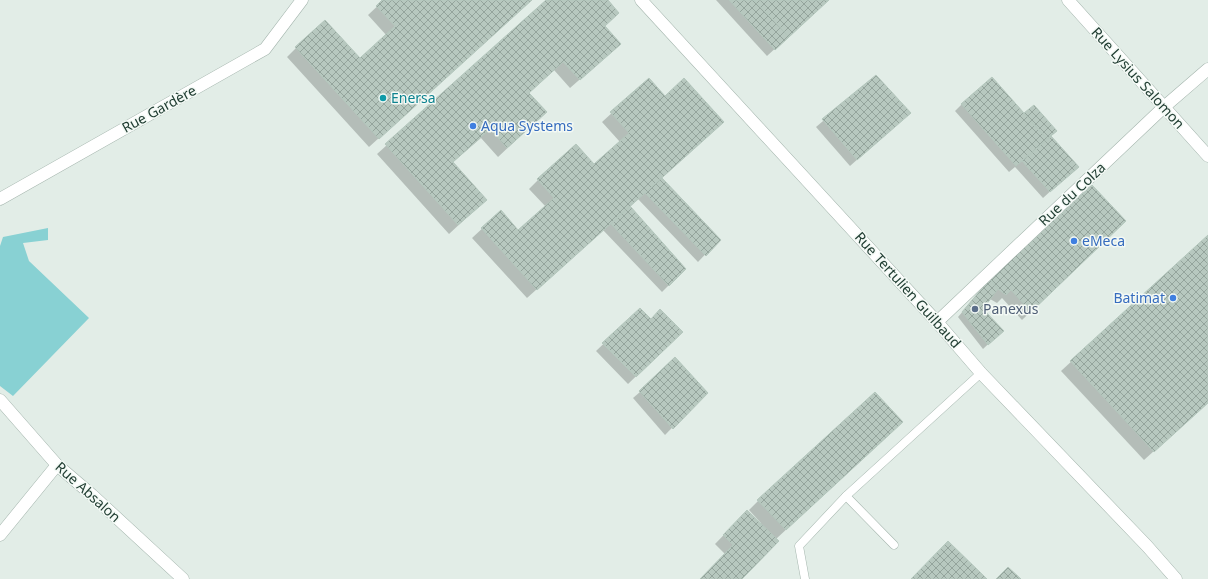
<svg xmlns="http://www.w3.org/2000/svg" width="1208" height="579" viewBox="0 0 1208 579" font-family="'Noto Sans',sans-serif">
<defs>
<pattern id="building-cross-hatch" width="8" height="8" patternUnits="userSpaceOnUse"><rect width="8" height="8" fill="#b7c8bf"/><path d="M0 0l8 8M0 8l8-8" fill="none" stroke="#94a49c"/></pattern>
</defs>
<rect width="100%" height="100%" fill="#e2ede7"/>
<path fill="#88d1d3" d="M48 228V240L23 243 29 261 89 318 13 396 0 386V246L3 237Z"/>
<g fill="#0003">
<path d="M384 0H531L369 147 287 57 296 48 360 60 387 36 368 15Z"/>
<path d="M548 0H607L604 26 610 53 570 88 554 70 528 93 546 112 498 157 481 138 452 163 477 208 449 234 377 154Z"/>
<path d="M716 0H828L767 56Z"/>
<path d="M876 76 902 120 850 166 816 127Z"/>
<path d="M649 79 661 178 719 240 698 262 638 199 629 207 685 269 662 292 603 230 527 298 472 238 500 212 518 232 546 207 529 189 538 180 594 166 620 142 602 122Z"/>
<path d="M962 104 1024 114 1034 106 1050 136 1077 167 1043 198 1015 167 1009 172 955 111Z"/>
<path d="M1115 230 1022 320 1002 298 997 303 990 299 982 309 1002 331 983 349 958 317 982 289Z"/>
<path d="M1208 236V402L1144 460 1061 371Z"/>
<path d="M640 309 651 320 682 332 628 384 596 351Z"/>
<path d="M640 392 706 393 665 435 633 398Z"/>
<path d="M893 431 776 539 741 579H701L725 554 715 544 747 511 760 524 761 523 749 510 758 501Z"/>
</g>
<g fill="url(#building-cross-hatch)" stroke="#b4c7bd">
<path d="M382 0H532L379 139 295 47 325 20 360 58 395 26 376 6Z"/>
<path d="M546 0H608L619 13 605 26 621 44 580 80 563 62 529 93 547 112 507 148 490 129 453 162 487 200 458 225 385 144Z"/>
<path d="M729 0H754L789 37 775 50Z"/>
<path d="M754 0H829L789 37Z"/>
<path d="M876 75 911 113 857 160 822 119Z"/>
<path d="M992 77 1047 139 1016 166 961 104Z"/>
<path d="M649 78 665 96 684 78 724 122 537 290 481 228 501 210 518 230 554 198 537 179 576 144 594 164 629 133 610 112Z"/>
<path d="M1034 105 1057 131 1047 139 1024 113Z"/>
<path d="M1051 136 1079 167 1050 192 1022 161Z"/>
<path d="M662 178 721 240 706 256 645 193Z"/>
<path d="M1092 185 1126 221 1031 312 1011 290 1006 295 998 289 990 279Z"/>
<path d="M630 206 686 269 669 286 611 224Z"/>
<path d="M1208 235V403L1154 452 1070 361Z"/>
<path d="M990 279 998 289 983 309 1004 331 988 345 962 312Z"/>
<path d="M640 308 651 319 660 309 683 332 636 377 602 343Z"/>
<path d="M675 357 708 393 673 429 639 391Z"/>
<path d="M875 392 903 422 786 530 757 500Z"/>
<path d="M747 510 779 541 742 579H700L733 545 723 535Z"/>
<path d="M948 541 987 579H911Z"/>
<path d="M1008 567 1021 579H996Z"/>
</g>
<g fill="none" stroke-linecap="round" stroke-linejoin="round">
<g stroke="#a4b5ad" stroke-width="9">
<g id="lane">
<path d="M894 545 846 496 981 373"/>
<path d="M805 579 799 546 846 496"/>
</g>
</g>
<g stroke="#a4b5ad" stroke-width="13">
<g id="street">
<path d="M641 0 937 322 981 373 1147 546 1176 579"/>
<path d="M1068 0 1208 156"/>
<path d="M0 199 265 49 302 0"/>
<path d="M937 322 1164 107 1208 69"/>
<path d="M0 400 57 465 92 495 183 579"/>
<path d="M0 535 57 465"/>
</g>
</g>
<use href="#lane" stroke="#fff" stroke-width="8"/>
<use href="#street" stroke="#fff" stroke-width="12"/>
</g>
<circle fill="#0f9aa8" stroke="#f3f9f5" stroke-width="1.5" cx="383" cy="98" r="4"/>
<g fill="#3f7fe0" stroke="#f3f9f5" stroke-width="1.5">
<circle cx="473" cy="126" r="4"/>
<circle cx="1074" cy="241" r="4"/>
<circle cx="1173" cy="298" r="4"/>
</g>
<circle fill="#5c6f8a" stroke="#f3f9f5" stroke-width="1.5" cx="975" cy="309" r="4"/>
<g text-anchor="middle" stroke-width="3" stroke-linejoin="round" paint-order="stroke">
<g font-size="14" fill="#213e33" stroke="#f3f9f5">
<text transform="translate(1138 78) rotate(48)" y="5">Rue Lysius Salomon</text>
<text transform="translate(159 109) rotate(-29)" y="5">Rue Gardère</text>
<text transform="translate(1072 194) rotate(-43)" y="5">Rue du Colza</text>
<text transform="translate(908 290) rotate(48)" y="5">Rue Tertulien Guilbaud</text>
<text transform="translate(88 492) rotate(42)" y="5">Rue Absalon</text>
</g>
<g font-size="14" fill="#0d838f" stroke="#f3f9f5" text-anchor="start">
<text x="391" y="103">Enersa</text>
</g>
<g font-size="14" fill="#366cbe" stroke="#f3f9f5" text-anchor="start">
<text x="481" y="131">Aqua Systems</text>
<text x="1082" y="246">eMeca</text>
<text x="1165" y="303" text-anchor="end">Batimat</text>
</g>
<g font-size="14" fill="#4e5e75" stroke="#f3f9f5" text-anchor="start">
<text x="983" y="314">Panexus</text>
</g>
</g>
</svg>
